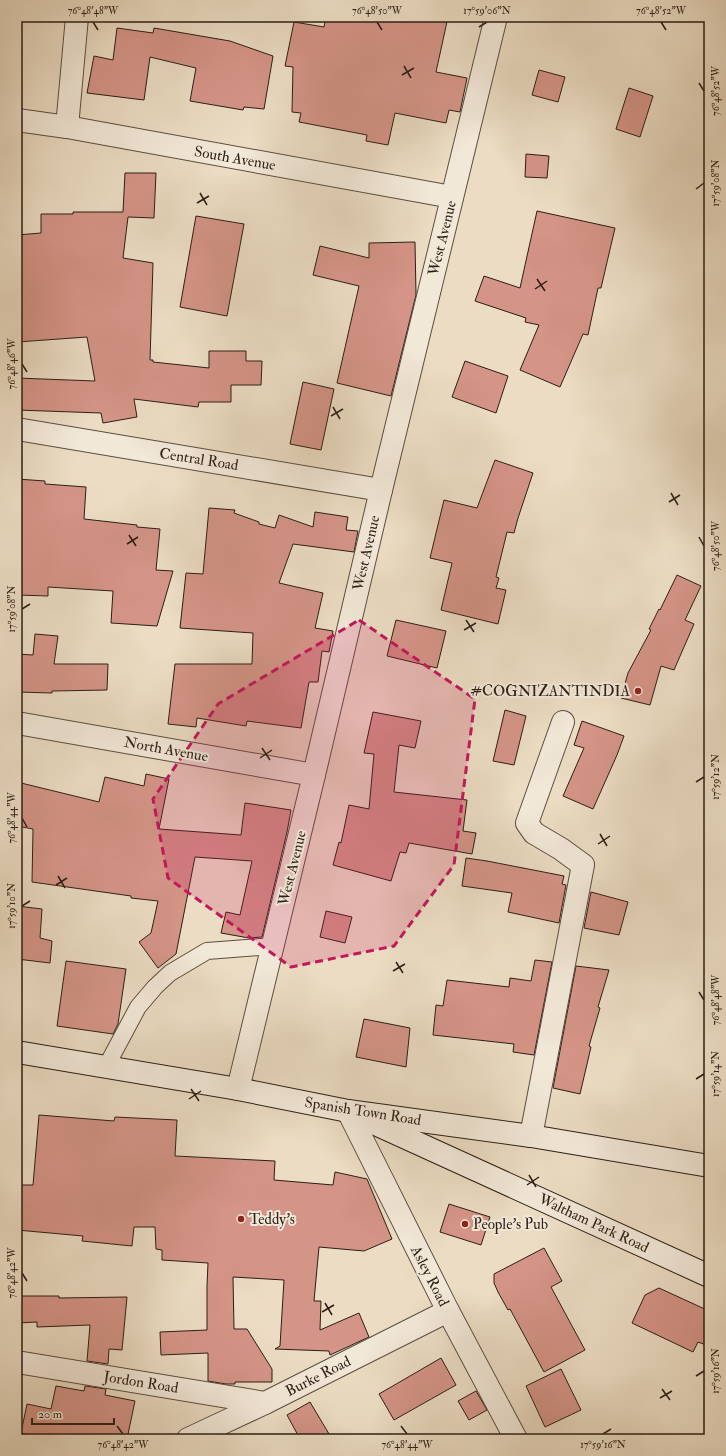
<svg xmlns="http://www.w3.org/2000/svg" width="726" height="1456" viewBox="0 0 726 1456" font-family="'IM FELL Double Pica',serif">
<rect width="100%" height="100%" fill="#ebdcc3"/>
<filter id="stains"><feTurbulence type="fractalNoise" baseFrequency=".005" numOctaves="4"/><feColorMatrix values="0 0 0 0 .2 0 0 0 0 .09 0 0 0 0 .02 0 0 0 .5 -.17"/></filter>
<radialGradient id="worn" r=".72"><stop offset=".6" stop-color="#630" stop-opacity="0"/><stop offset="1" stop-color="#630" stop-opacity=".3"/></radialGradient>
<g fill="#d49487" stroke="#2c1e15">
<path d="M326 17H448L436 72 467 78 460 112 449 110 446 123 395 113 388 145 366 141 367 135 299 122 301 113 292 112 293 67 285 66 294 22 324 27Z"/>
<path d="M117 28 153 33 154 28 230 41 273 56 264 109 244 107 243 110 190 101 196 68 150 57 144 100 87 93 94 56 113 60Z"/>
<path d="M539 70 565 77 558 102 532 95Z"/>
<path d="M629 88 653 96 640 137 616 129Z"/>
<path d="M526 154 549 156 547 178 525 177Z"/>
<path d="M125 173H156L154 218 128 217 123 258 153 263 150 360H153V362L209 368V351H246V361H262L261 385H231V402H199L198 407 134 399 137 417 103 423 101 413 17 410V378L95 381 87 337 17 342V235L41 233V214H73V212H123Z"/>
<path d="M537 211 615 228 601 288H598L588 335 583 334 560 387 520 370 539 325 525 322 526 318 475 301 484 276 520 288Z"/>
<path d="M196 216 244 224 227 316 180 307Z"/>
<path d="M415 242 416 295 391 396 337 383 359 286 313 275 320 246 369 258V243Z"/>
<path d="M465 361 508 376 496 413 452 397Z"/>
<path d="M303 382 334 389 321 450 290 444Z"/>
<path d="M495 460 533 473 518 518 514 533 507 532 496 577 499 578 496 588 506 590 498 624 441 610 452 563 430 558 444 500 477 508Z"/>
<path d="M17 479 45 481V484L86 487 84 519 137 525V527L160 529 156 570 173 571 157 626 111 623 113 591 48 587V596L17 595Z"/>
<path d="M209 508 235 510 234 513 259 522V524L275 528 279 515 313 527 315 512 348 517 346 530 358 531 354 552 293 544 279 583 323 593 315 628 333 631 329 652 322 651 318 682H309L301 728 247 721 246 726 197 718 196 727 168 724 175 664H252L253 633 180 628 186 573 203 574Z"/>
<path d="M677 575 701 586 685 620 694 624 674 670 661 666 650 705 621 698 628 673 651 630 649 629 659 609 660 610Z"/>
<path d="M396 620 446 631 437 668 387 656Z"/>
<path d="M35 634 58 636 54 664H108L107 690 52 691V693L17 692V654L33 655Z"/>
<path d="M505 710 526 716 514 765 493 761Z"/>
<path d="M373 712 421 721 415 748 399 745 394 792 467 800 463 831 476 833 472 854 409 843 406 853 400 852 391 881 333 865 339 842 341 843 349 805 369 809 374 754 364 753Z"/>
<path d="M582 721 624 736 617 755 593 809 563 796 584 748 574 745Z"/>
<path d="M146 774 169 779 159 829 241 835 245 803 291 810 287 832 262 937 249 938 221 933 226 912 240 915 252 861 195 857 176 954 158 968 139 942 151 933 158 901 131 898V896L32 882 33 829 17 826V782L99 802 105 777 144 786Z"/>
<path d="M466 858 487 861 564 876 562 884 566 885 559 923 508 912 512 893 462 886Z"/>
<path d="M591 892 628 902 619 935 584 928Z"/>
<path d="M17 906 42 909 40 938 52 941 50 963 17 959Z"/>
<path d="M326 911 352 917 345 943 320 937Z"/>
<path d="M535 960 552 962 534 1055 513 1052 514 1044 433 1035 436 1005 443 1006 447 980 509 987 510 978 531 981Z"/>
<path d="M66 961 126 969 118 1024 113 1034 57 1026Z"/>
<path d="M576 966 609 970 598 1007 600 1008 589 1046 591 1047 580 1094 553 1088Z"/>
<path d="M364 1019 410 1028 406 1067 356 1057Z"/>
<path d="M39 1115 114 1121 115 1117 177 1120 175 1156 275 1161 274 1180 333 1185 335 1172 367 1179 392 1239 364 1251 319 1247 314 1301H321L320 1330 359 1313 369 1337 330 1355 329 1351 275 1349 280 1346 284 1280 233 1277 234 1329H247L272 1369V1382H235V1384H226L208 1381V1353L161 1355 160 1332 207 1330V1286L208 1263 162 1260V1250L156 1249 155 1227H134L132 1246 82 1241 83 1236 17 1230V1185H33Z"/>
<path d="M449 1204 490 1217 481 1245 440 1232Z"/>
<path d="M544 1248 562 1281 551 1287 585 1350 544 1372 510 1309 508 1310 498 1292 494 1283V1274Z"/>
<path d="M659 1288 709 1311V1346L698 1342 693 1352 632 1323 645 1295Z"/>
<path d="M17 1296H59V1298L127 1297 122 1350 109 1349 108 1364 87 1361 90 1325 37 1327V1322L17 1323Z"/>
<path d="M441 1358 456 1385 394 1420 379 1394Z"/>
<path d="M561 1369 581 1410 545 1427 526 1386Z"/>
<path d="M56 1386 84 1391 85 1386 106 1389 105 1395 135 1401 127 1439H52L21 1433 27 1404 51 1409Z"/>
<path d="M476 1391 487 1410 469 1420 458 1401Z"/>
<path d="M310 1402 332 1439H300L287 1415Z"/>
</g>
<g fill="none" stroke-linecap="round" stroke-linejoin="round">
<g stroke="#5c4e40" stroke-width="18">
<path id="service" d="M106 1067 138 1007 155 987 170 973 207 951 273 946"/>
</g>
<g stroke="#5c4e40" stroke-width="24">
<g id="minor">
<path d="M17 120 67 127 452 197"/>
<path d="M67 127 77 17"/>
<path d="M17 429 381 490"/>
<path d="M17 723 314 775"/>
<path d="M238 1089 314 775 381 490 496 17"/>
<path d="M348 1111 448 1311 516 1439"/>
<path d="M531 1136 583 865 561 849 534 833 527 823 563 722"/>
<path d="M17 1362 265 1403"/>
<path d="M188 1439 265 1403 448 1311"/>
</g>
</g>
<g stroke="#2c1e15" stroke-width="24">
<g id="secondary">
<path d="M17 1052 238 1089 348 1111 531 1136 709 1166"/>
<path d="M369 1121 709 1276"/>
</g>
</g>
<use href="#service" stroke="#f2e8d8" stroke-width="16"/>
<use href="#minor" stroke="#f2e8d8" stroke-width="22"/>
<use href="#secondary" stroke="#f2e8d8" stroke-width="22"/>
</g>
<path fill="#c2185b" fill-opacity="0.2" stroke="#c2185b" stroke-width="3" stroke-dasharray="8 5" stroke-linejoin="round" d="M359 620 475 699 454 865 394 946 291 967 168 878 153 799 218 704Z"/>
<path fill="none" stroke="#2c1e15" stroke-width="1.5" d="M93 22 98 30M377 22 382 30M661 22 666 30M479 27 487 22M404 66 411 78M402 75 414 68M699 83 704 91M696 189 704 183M200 193 207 205M197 203 209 196M537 279 545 291M535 289 547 281M22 364 27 372M333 407 340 419M331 416 343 409M671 493 678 505M669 502 680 495M129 535 136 546M699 537 704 546M127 544 138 537M22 609 30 604M466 620 474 632M464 630 476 623M262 748 270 760M260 758 272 750M696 782 704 777M22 818 27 827M600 834 607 846M598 844 610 836M58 876 65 888M56 885 67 878M22 906 30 901M396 962 403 973M393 971 405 964M699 992 704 1000M696 1079 704 1074M191 1089 199 1101M189 1099 201 1091M529 1175 536 1187M527 1185 539 1177M22 1273 27 1281M325 1303 332 1315M322 1312 334 1305M696 1376 704 1371M662 1389 670 1400M660 1398 672 1391M117 1426 123 1434M401 1426 407 1434M603 1434 611 1429"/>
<g fill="#8f2418" stroke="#f2e8d8" stroke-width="1.5">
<circle cx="638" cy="691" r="4"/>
<circle cx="241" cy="1219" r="4"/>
<circle cx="465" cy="1224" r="4"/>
</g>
<g text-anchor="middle" stroke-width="4" stroke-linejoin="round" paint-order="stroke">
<g font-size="15" fill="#2c1e15" stroke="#f2e8d8">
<text transform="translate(235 158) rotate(10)" y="5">South Avenue</text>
<text transform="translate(442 238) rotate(-76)" y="5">West Avenue</text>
<text transform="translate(199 459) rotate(9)" y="5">Central Road</text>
<text transform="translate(366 553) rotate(-77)" y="5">West Avenue</text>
<text transform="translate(166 749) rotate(10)" y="5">North Avenue</text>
<text transform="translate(292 868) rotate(-76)" y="5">West Avenue</text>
<text transform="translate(363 1111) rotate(9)" y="5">Spanish Town Road</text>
<text transform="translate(594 1223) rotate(25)" y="5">Waltham Park Road</text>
<text transform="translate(430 1276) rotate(63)" y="5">Asley Road</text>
<text transform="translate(318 1376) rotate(-27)" y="5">Burke Road</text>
<text transform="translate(141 1382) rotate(9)" y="5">Jordon Road</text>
</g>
<g font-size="15" fill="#2c1e15" stroke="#f2e8d8" text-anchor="start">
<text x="630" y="696" text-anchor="end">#COGNIZANTINDIA</text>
<text x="249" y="1224">Teddy's</text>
<text x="473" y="1229">People's Pub</text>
</g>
</g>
<rect width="726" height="1456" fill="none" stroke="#ebdcc3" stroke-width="44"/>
<path d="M32 1418v6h82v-6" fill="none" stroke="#2c1e15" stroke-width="2"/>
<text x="38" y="1418" font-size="12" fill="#2c1e15" stroke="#f2e8d8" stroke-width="3" paint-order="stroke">20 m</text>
<rect x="22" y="22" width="682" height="1412" fill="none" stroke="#2c1e15" stroke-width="1.5"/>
<g font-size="10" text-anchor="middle" fill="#2c1e15">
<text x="93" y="14">76°48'48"W</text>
<text x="377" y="14">76°48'50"W</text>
<text x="487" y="14">17°59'06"N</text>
<text x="661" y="14">76°48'52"W</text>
<text transform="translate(715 91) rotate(-90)" y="4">76°48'52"W</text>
<text transform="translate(715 183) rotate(-90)" y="4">17°59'08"N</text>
<text transform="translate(11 364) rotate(-90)" y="4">76°48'46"W</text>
<text transform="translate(715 546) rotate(-90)" y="4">76°48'50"W</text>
<text transform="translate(11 609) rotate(-90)" y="4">17°59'08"N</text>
<text transform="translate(715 777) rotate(-90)" y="4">17°59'12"N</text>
<text transform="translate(11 818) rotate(-90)" y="4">76°48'44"W</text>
<text transform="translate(11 906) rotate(-90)" y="4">17°59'10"N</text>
<text transform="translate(715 1000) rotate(-90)" y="4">76°48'48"W</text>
<text transform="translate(715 1074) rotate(-90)" y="4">17°59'14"N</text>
<text transform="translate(11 1273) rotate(-90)" y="4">76°48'42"W</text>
<text transform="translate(715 1371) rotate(-90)" y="4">17°59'16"N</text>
<text x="123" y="1448">76°48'42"W</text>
<text x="407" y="1448">76°48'44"W</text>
<text x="603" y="1448">17°59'16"N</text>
</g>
<rect width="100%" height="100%" filter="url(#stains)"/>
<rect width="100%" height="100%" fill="url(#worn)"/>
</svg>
